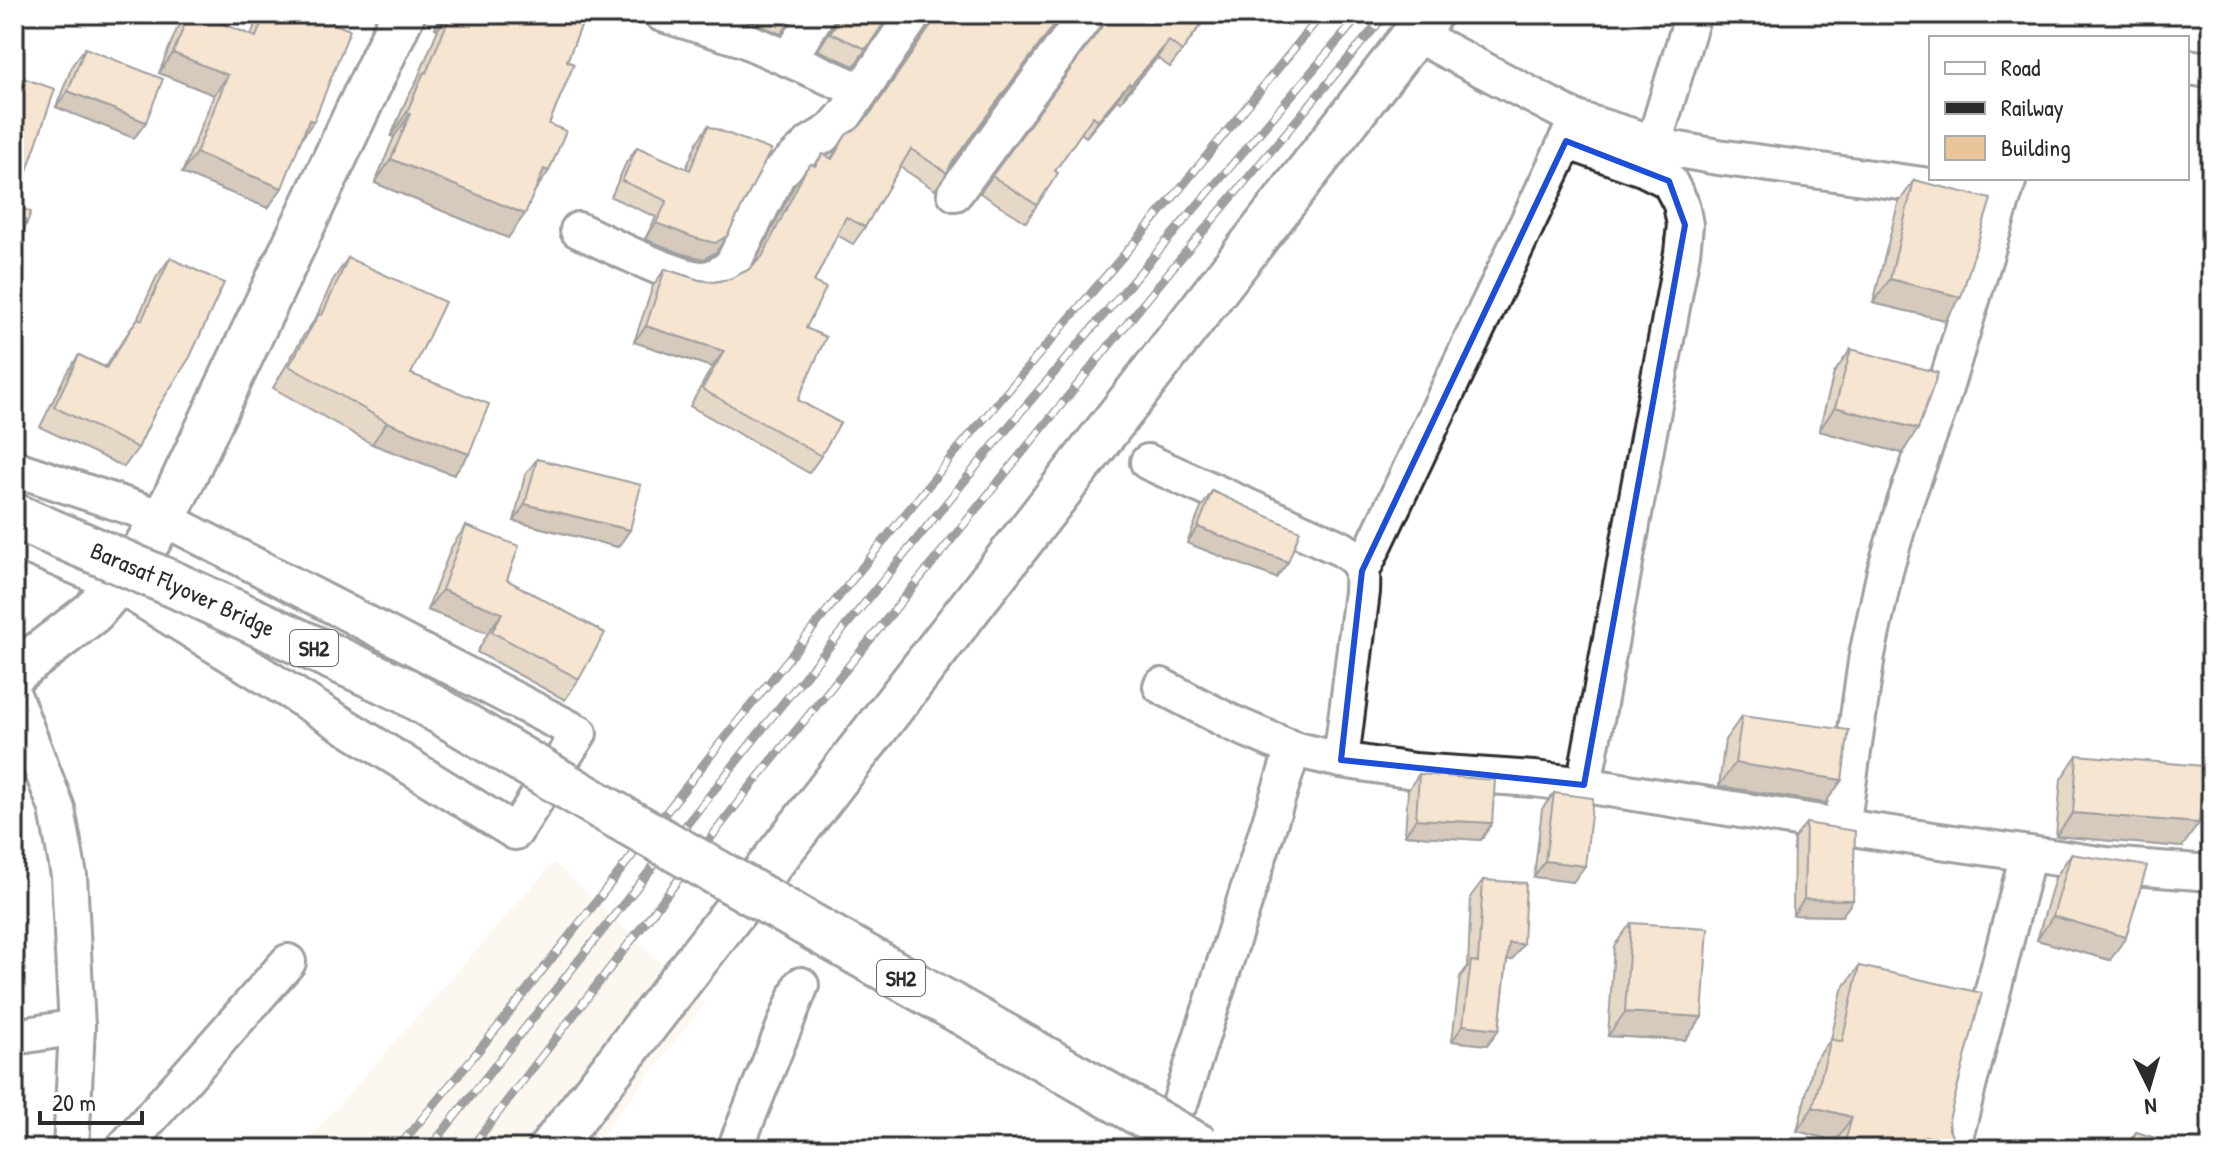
<svg xmlns="http://www.w3.org/2000/svg" width="2225" height="1163" viewBox="0 0 2225 1163" font-family="'Patrick Hand',sans-serif">
<rect width="100%" height="100%" fill="#fff"/>
<filter id="ink" filterUnits="userSpaceOnUse"><feTurbulence type="fractalNoise" baseFrequency=".0125" numOctaves="2"/><feDisplacementMap in="SourceGraphic" scale="16" xChannelSelector="R" yChannelSelector="G"/><feConvolveMatrix kernelMatrix="1 2 1 2 8 2 1 2 1" color-interpolation-filters="sRGB"/></filter>
<g filter="url(#ink)">
<path fill="#f8eee1" d="M554 862 705 1004 591 1149H300Z"/>
<g fill="none" stroke-linecap="round" stroke-linejoin="round">
<g stroke="#2b2b2b" stroke-width="40">
<g id="minor">
<path d="M662 14 743 39 861 91"/>
<path d="M1415 34 1577 119 1674 149 1718 157 2003 196"/>
<path d="M789 59 817 14"/>
<path d="M2187 67 2211 70"/>
<path d="M1566 141 1645 169 1669 181 1681 204 1685 225 1682 253 1584 785"/>
<path d="M1654 143 1693 14"/>
<path d="M955 193 1087 14"/>
<path d="M578 230C605 242 678 280 704 279 714 278 724 272 732 265L778 174 811 143 832 130 845 115 914 14"/>
<path d="M1148 462 1342 549C1363 563 1363 568 1362 592L1341 760"/>
<path d="M14 468 163 518 579 733 515 832 117 584 14 540"/>
<path d="M1362 571 1575 123"/>
<path d="M1161 686 1232 723 1293 749 1341 760 1414 771 1534 779 1584 785 1871 831 2106 865 2211 873"/>
<path d="M14 697 57 809 69 876 77 1027 71 1149"/>
<path d="M1842 827 1867 655 1885 571 1905 502 1939 408 2009 178"/>
<path d="M14 1037 77 1027"/>
<path d="M1181 1101 1293 749"/>
<path d="M123 1149 288 962"/>
<path d="M735 1149 801 985"/>
<path d="M1952 1149 2028 854"/>
</g>
</g>
<g stroke="#2b2b2b" stroke-width="48">
<g id="tertiary">
<path d="M14 673 93 612 138 559 173 501 403 14"/>
<path d="M550 1149 1430 14"/>
</g>
</g>
<use href="#minor" stroke="#fff" stroke-width="34"/>
<use href="#tertiary" stroke="#fff" stroke-width="42"/>
<g stroke="#2b2b2b" stroke-width="9">
<g id="rail">
<path d="M397 1149 502 1022 718 746 953 455 1175 195 1322 14"/>
<path d="M429 1149 779 708 1024 408 1361 14"/>
<path d="M470 1149 747 791 1174 266 1386 14"/>
</g>
</g>
<use href="#rail" stroke="#fff" stroke-width="6" stroke-dasharray="18" stroke-linecap="butt"/>
<g stroke="#2b2b2b" stroke-width="50" stroke-linecap="butt">
<g id="primary-bridge">
<path id="s1" d="M14 516 173 584 404 690 600 806 1203 1149"/>
</g>
</g>
<use href="#primary-bridge" stroke="#fff" stroke-width="44"/>
</g>
<g fill="#c8a984" stroke="#2b2b2b" stroke-width="2">
<path d="M188 14H197L251 35 259 14H335L332 23 302 138 268 208 182 173 214 95 159 73 176 31Z"/>
<path d="M440 14H586L567 61 549 124 534 192 508 238 375 183 394 137 391 136 408 96 415 85 438 29 435 28Z"/>
<path d="M730 14H795L781 34 749 20Z"/>
<path d="M837 14H890L854 66 818 50 834 25Z"/>
<path d="M935 14H1062L950 166 947 173 935 190 900 167 865 227 853 244 837 235 814 282 806 328 798 400 821 456 809 473 690 406 712 367 634 342 653 286 665 269 699 280 714 282 730 279 748 270 755 263 794 186 806 169 814 165 823 154 831 158 846 135 859 127 872 111 931 25Z"/>
<path d="M1107 14H1209L1170 67 1157 58 1120 102 1117 100 1086 137 1081 133 1055 171 1037 205 1026 222 980 193 1104 24Z"/>
<path d="M85 48 146 122 134 138 56 107 73 64Z"/>
<path d="M708 126 716 252 704 259 683 254 645 239 656 217 611 197 626 163 637 147 686 169 697 142Z"/>
<path d="M1914 180 1945 320 1873 303 1898 204Z"/>
<path d="M170 258 155 412 138 448 124 467 40 427 66 374 79 355 105 367 138 318 156 278Z"/>
<path d="M348 258 411 374 469 454 454 475 372 444 273 388 304 335 316 318 333 280Z"/>
<path d="M1851 349 1902 453 1819 431 1834 373Z"/>
<path d="M537 459 618 547 514 521 525 475Z"/>
<path d="M1212 491 1288 562 1276 578 1187 543 1201 508Z"/>
<path d="M466 526 579 679 565 700 477 652 488 633 427 610 452 546Z"/>
<path d="M1742 716 1842 780 1825 803 1719 786 1725 740Z"/>
<path d="M2077 755 2182 847 2056 836 2061 779Z"/>
<path d="M1419 774 1492 823 1481 840 1405 835 1408 790Z"/>
<path d="M1554 793 1573 882 1534 877 1542 809Z"/>
<path d="M1806 823 1853 900 1842 916 1793 915 1794 839Z"/>
<path d="M2071 854 2110 960 2037 940 2055 878Z"/>
<path d="M1483 880 1512 960 1507 959 1499 1029 1487 1045 1452 1041 1460 977 1468 966 1471 896Z"/>
<path d="M1631 923 1702 1017 1685 1040 1608 1036 1614 946Z"/>
<path d="M1859 966 1949 1120 1951 1142 1946 1149H1833L1836 1141 1797 1131 1814 1062 1831 1039 1842 990Z"/>
<path d="M2136 1132 2189 1149H2124Z"/>
</g>
<g fill="#a38a6c" stroke="#2b2b2b" stroke-width="2">
<path d="M445 14H449L438 29 435 28Z"/>
<path d="M730 14H753L749 20Z"/>
<path d="M1169 41 1157 58 1120 102 1131 85Z"/>
<path d="M173 53 228 75 214 95 159 73Z"/>
<path d="M1129 83 1117 100 1086 137 1098 120Z"/>
<path d="M68 91 146 122 134 138 56 107Z"/>
<path d="M407 112 410 114 394 137 391 136Z"/>
<path d="M309 120 314 121 300 141Z"/>
<path d="M196 153 282 188 268 208 182 173Z"/>
<path d="M391 159 525 214 508 238 375 183Z"/>
<path d="M544 169 549 171 532 195Z"/>
<path d="M656 223 727 236 716 252 704 259 683 254 645 239Z"/>
<path d="M1890 279 1961 297 1945 320 1873 303Z"/>
<path d="M646 326 724 351 712 367 634 342Z"/>
<path d="M1835 407 1918 429 1902 453 1819 431Z"/>
<path d="M387 422 469 454 454 475 372 444Z"/>
<path d="M525 504 630 530 618 547 514 521Z"/>
<path d="M1198 527 1288 562 1276 578 1187 543Z"/>
<path d="M442 590 502 613 488 633 427 610Z"/>
<path d="M1735 763 1842 780 1825 803 1719 786Z"/>
<path d="M2073 813 2199 823 2182 847 2056 836Z"/>
<path d="M1416 819 1492 823 1481 840 1405 835Z"/>
<path d="M1545 861 1585 866 1573 882 1534 877Z"/>
<path d="M1804 899 1853 900 1842 916 1793 915Z"/>
<path d="M2053 916 2126 937 2110 960 2037 940Z"/>
<path d="M1509 943 1523 944 1512 960 1498 959Z"/>
<path d="M1625 1012 1702 1017 1685 1040 1608 1036Z"/>
<path d="M1463 1025 1499 1029 1487 1045 1452 1041Z"/>
<path d="M1813 1107 1852 1117 1836 1141 1797 1131Z"/>
<path d="M1925 1136 1951 1142 1946 1149H1916Z"/>
</g>
<g fill="#e9c59a" stroke="#2b2b2b" stroke-width="2">
<path d="M189 14H197L256 37 265 14H335L332 23 350 30 314 121 309 120 282 188 196 153 228 75 173 53Z"/>
<path d="M451 14H586L567 61 574 64 549 124 566 131 549 171 544 169 525 214 391 159 410 114 407 112 424 72 426 73Z"/>
<path d="M842 14H890L866 49 830 33Z"/>
<path d="M939 14H1062L951 164 947 173 911 149 865 227 846 217 814 282 826 288 806 328 826 337 798 400 840 423 821 456 702 389 724 351 646 326 665 269 699 280 714 282 730 279 748 270 762 257 806 169 811 164 815 166 823 154 832 159 846 135 859 127 873 110Z"/>
<path d="M1111 14H1208L1182 51 1169 41 1131 85 1129 83 1098 120 1093 116 1055 171 1058 173 1037 205 992 176Z"/>
<path d="M85 48 163 79 146 122 68 91Z"/>
<path d="M14 75 55 89 15 206 31 212 14 256Z"/>
<path d="M708 126 771 150 727 236 715 243 695 238 656 223 667 201 622 181 637 147 690 170Z"/>
<path d="M1914 180 1991 199 1961 297 1890 279Z"/>
<path d="M170 258 224 283 190 357 155 412 138 448 54 407 79 355 106 368 138 318 142 320Z"/>
<path d="M348 258 445 302 411 374 489 404 469 454 387 422 289 366 319 314 322 315Z"/>
<path d="M1851 349 1938 373 1918 429 1835 407Z"/>
<path d="M537 459 641 485 630 530 525 504Z"/>
<path d="M1212 491 1300 531 1288 562 1198 527Z"/>
<path d="M466 526 519 546 507 580 605 633 579 679 492 632 502 613 442 590Z"/>
<path d="M1742 716 1849 730 1842 780 1735 763Z"/>
<path d="M2077 755 2203 766 2199 823 2073 813Z"/>
<path d="M1419 774 1495 780 1492 823 1416 819Z"/>
<path d="M1554 793 1593 798 1585 866 1545 861Z"/>
<path d="M1806 823 1855 831 1853 900 1804 899Z"/>
<path d="M2071 854 2147 866 2126 937 2053 916Z"/>
<path d="M1483 880 1526 883 1523 944 1509 943 1499 1029 1463 1025 1471 961 1478 962Z"/>
<path d="M1631 923 1708 928 1702 1017 1625 1012Z"/>
<path d="M1859 966 1982 993 1949 1120V1130L1952 1136 1951 1142 1925 1136 1921 1149H1843L1852 1117 1813 1107 1831 1039 1842 1042Z"/>
<path d="M2136 1132 2189 1149H2130Z"/>
</g>
</g>
<path d="M0 0H2225V1163H0ZM1566 141 1669 181 1685 225 1584 785 1341 760 1362 571Z" fill="#fff" fill-opacity=".55" fill-rule="evenodd"/>
<path fill="none" stroke="#1d4ed8" stroke-width="6" stroke-linejoin="round" d="M1566 141 1669 181 1685 225 1584 785 1341 760 1362 571Z"/>
<g text-anchor="middle" stroke-width="6" stroke-linejoin="round" paint-order="stroke">
<g fill="#fff" stroke="#6b6b6b" stroke-width="2">
<rect x="290" y="630" width="48" height="36" rx="6"/>
<rect x="877" y="960" width="48" height="36" rx="6"/>
</g>
<g font-size="22" font-weight="bold" fill="#2b2b2b">
<text x="314" y="656">SH2</text>
<text x="901" y="986">SH2</text>
</g>
<g font-size="24" fill="#2b2b2b" stroke="#fff">
<text dy="8" stroke="none"><textPath href="#s1" startOffset="184">Barasat Flyover Bridge</textPath></text>
</g>
</g>
<rect width="2225" height="1163" fill="none" stroke="#fff" stroke-width="48"/>
<rect x="24" y="24" width="2177" height="1115" fill="none" stroke="#2b2b2b" stroke-width="3" filter="url(#ink)"/>
<rect x="1929" y="36" width="260" height="144" fill="#ffffff" stroke="#aaaaaa" stroke-width="2"/>
<rect x="1945" y="62" width="40" height="12" fill="#ffffff" stroke="#aaaaaa" stroke-width="2"/>
<text x="2001" y="76" font-size="24" fill="#2b2b2b">Road</text>
<rect x="1945" y="102" width="40" height="12" fill="#2b2b2b" stroke="#aaaaaa" stroke-width="2"/>
<text x="2001" y="116" font-size="24" fill="#2b2b2b">Railway</text>
<rect x="1945" y="136" width="40" height="24" fill="#e9c59a" stroke="#aaaaaa" stroke-width="2"/>
<text x="2001" y="156" font-size="24" fill="#2b2b2b">Building</text>
<g transform="translate(2149 1087) rotate(175)" stroke="#ffffff" stroke-width="6" paint-order="stroke">
<path d="M0-6L14 30L0 20L-14 30Z" fill="#2b2b2b"/>
<text y="-12" font-size="22" font-weight="bold" text-anchor="middle" fill="#2b2b2b">N</text>
</g>
<path d="M40 1111v12h102v-12" fill="none" stroke="#2b2b2b" stroke-width="4"/>
<text x="52" y="1111" font-size="24" fill="#2b2b2b" stroke="#ffffff" stroke-width="6" paint-order="stroke">20 m</text>
</svg>
